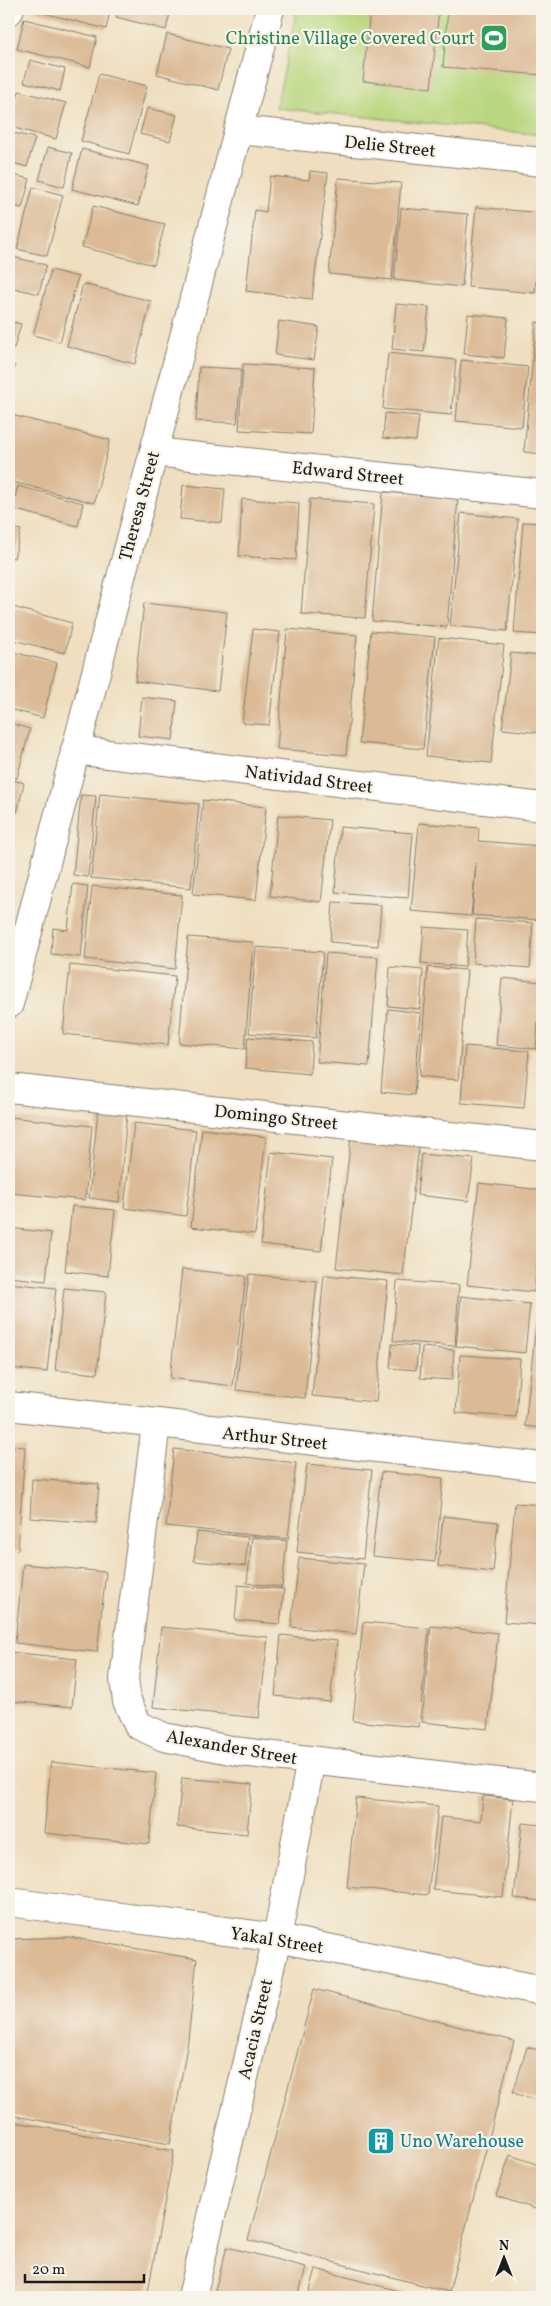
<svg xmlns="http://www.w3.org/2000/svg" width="551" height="2306" viewBox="0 0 551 2306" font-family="Vollkorn,serif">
<rect width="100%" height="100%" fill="#f7f3e8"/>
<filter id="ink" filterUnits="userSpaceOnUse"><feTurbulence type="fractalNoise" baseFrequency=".02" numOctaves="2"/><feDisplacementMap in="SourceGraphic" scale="10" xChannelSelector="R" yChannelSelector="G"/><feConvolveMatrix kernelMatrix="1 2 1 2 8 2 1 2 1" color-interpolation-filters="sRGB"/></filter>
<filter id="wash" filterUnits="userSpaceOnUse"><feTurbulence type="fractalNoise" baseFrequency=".0096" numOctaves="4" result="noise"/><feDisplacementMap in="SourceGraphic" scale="20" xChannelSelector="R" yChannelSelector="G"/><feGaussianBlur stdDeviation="1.12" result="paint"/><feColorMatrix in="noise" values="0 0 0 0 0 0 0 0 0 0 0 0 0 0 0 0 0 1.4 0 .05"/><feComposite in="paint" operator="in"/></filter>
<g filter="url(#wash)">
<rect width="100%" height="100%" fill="#efdfc0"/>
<path fill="#b8d77e" stroke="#6a7a4d" d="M297 9H542V135L276 108Z"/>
<g id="blocks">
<g fill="#dbba95">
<path d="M28 9H102L110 11 106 29Z"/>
<path d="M118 9H171L166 30 116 17Z"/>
<path d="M370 9H439L431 88 363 81Z"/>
<path d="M448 9H542V75L443 67Z"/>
<path d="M24 19 97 37 90 67 17 49Z"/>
<path d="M167 34 228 49 218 90 157 74Z"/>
<path d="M30 60 65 69 60 91 24 82Z"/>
<path d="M99 74 147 86 129 154 81 141Z"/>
<path d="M19 91 66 103 56 139 10 127Z"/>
<path d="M147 108 177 115 170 141 140 134Z"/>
<path d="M9 132 35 138 27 167 9 162Z"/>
<path d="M48 147 72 153 64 187 39 180Z"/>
<path d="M82 149 149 166 138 206 72 189Z"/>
<path d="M310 171 328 173 312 299 246 291 255 210 266 212 270 176 309 180Z"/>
<path d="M9 174 30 179 22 208 9 205Z"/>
<path d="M338 178 401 183 392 280 329 274Z"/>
<path d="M33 187 63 195 47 256 17 249Z"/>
<path d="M93 206 165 224 154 265 82 247Z"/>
<path d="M476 207 542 213 535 293 468 287Z"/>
<path d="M401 208 468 214 462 287 394 280Z"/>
<path d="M13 257 46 265 39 294 9 287Z"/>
<path d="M51 270 78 277 60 342 33 335Z"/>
<path d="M83 284 151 301 135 364 67 346Z"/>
<path d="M396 304 429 307 424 352 392 349Z"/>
<path d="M468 314 508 318 504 358 464 354Z"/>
<path d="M9 321 21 324 14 348 9 347Z"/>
<path d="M279 321 319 327 314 360 275 355Z"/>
<path d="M536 322 542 323V454L524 452Z"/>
<path d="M388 353 456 360 451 415 383 409Z"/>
<path d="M461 360 528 367 522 427 456 421Z"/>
<path d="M243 364 315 368 311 434 239 430Z"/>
<path d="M9 365 15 366 9 388Z"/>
<path d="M199 367 241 369 237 423 196 421Z"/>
<path d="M385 413 419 416 416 441 383 438Z"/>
<path d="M12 415 110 440 94 503 9 481V429Z"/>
<path d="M183 485 225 489 222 523 180 519Z"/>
<path d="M18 486 83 503 78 526 12 509Z"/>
<path d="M383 492 458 497 447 627 372 621Z"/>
<path d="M242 499 299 503 296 560 239 556Z"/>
<path d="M310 499 374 504 365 618 301 614Z"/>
<path d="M461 513 518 519 507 631 450 626Z"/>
<path d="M523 522 542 523V635L514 633Z"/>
<path d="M9 527 21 530 14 558 9 557Z"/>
<path d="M144 603 227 612 218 691 135 681Z"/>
<path d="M9 606 72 623 65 653 9 639Z"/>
<path d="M253 629 280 632 269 725 242 723Z"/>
<path d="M287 629 357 635 346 755 277 749Z"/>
<path d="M371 631 435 637 423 749 359 743Z"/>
<path d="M439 638 504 645 491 763 426 756Z"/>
<path d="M9 651 57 663 43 718 9 709Z"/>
<path d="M511 653 542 656V733L502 729Z"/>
<path d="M142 697 177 701 173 740 138 736Z"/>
<path d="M9 723 30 729 17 778 9 776Z"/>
<path d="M9 779 24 783 17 813 9 811Z"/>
<path d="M100 794 199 804 191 888 91 878Z"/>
<path d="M81 795 96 796 88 877 73 875Z"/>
<path d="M203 800 266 807 256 900 193 894Z"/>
<path d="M278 815 330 820 321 902 270 896Z"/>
<path d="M419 823 479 828 478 841 542 846 539 920 472 915 476 863 471 916 411 911Z"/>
<path d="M340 827 413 833 408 898 335 892Z"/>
<path d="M73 884 88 886 81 957 51 954 53 928 68 930Z"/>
<path d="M92 886 182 895 175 969 85 959Z"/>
<path d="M333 902 381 905 378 946 330 942Z"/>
<path d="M476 919 533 923 530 968 473 963Z"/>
<path d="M424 927 468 930 465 967 421 963Z"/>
<path d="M188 937 253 942 245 1049 179 1043Z"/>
<path d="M256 947 323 952 316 1038 249 1033Z"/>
<path d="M326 953 378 957 369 1066 317 1062Z"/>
<path d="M70 965 175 976 168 1045 63 1034Z"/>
<path d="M390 967 423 970 420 1009 388 1006Z"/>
<path d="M428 967 467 970 458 1080 419 1076Z"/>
<path d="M502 978 541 982 536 1049 496 1045Z"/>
<path d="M388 1009 421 1013 414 1095 381 1092Z"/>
<path d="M248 1037 312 1042 310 1074 245 1068Z"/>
<path d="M465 1046 529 1051 524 1108 461 1103Z"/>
<path d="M98 1110 127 1113 119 1202 89 1198Z"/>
<path d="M9 1117 92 1126 85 1200 9 1193Z"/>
<path d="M134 1123 196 1130 186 1216 124 1208Z"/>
<path d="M202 1129 266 1137 255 1234 191 1227Z"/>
<path d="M351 1137 419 1145 403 1275 336 1268Z"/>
<path d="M271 1152 332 1159 321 1251 261 1244Z"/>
<path d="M421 1154 474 1159 468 1201 417 1195Z"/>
<path d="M479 1183 542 1190V1222L534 1292 467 1285Z"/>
<path d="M72 1206 115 1210 108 1276 65 1271Z"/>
<path d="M9 1228 51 1233 46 1281 9 1277Z"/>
<path d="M182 1269 246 1276 233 1386 170 1378Z"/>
<path d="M249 1274 317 1281 305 1398 236 1390Z"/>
<path d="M324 1275 388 1281 376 1402 312 1396Z"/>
<path d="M397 1281 459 1285 455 1346 393 1341Z"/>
<path d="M9 1283 56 1288 47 1372 9 1368Z"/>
<path d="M64 1288 106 1292 97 1374 55 1370Z"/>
<path d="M461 1296 530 1304 525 1353 456 1346Z"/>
<path d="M538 1306H542V1428L525 1426Z"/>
<path d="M392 1344 418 1346 416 1370 390 1368Z"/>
<path d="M422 1347 454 1350 452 1380 420 1378Z"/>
<path d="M460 1355 520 1359 516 1417 456 1413Z"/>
<path d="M9 1446 25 1447 18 1550 9 1549Z"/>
<path d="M174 1449 296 1463 288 1539 166 1526Z"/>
<path d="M307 1464 372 1470 363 1559 297 1552Z"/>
<path d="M381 1472 443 1478 435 1562 372 1556Z"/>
<path d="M32 1479 99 1484 96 1523 30 1518Z"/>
<path d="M515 1503 542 1505V1625L504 1622Z"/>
<path d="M443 1516 498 1522 493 1572 438 1566Z"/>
<path d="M197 1532 248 1537 245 1566 194 1561Z"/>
<path d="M252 1537 287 1541 282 1587 247 1583Z"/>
<path d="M299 1558 364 1564 356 1634 291 1627Z"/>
<path d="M23 1564 106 1572 97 1652 15 1643Z"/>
<path d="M238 1585 284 1589 280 1624 235 1620Z"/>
<path d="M363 1622 429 1628 419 1727 353 1721Z"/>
<path d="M431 1626 498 1633 488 1729 422 1722Z"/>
<path d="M161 1627 268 1637 259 1718 153 1707Z"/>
<path d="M281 1635 337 1641 330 1702 275 1696Z"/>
<path d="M9 1652 77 1659 72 1707 9 1701Z"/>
<path d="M51 1762 156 1773 149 1844 44 1833Z"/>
<path d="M182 1778 252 1784 247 1834 177 1827Z"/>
<path d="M483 1796 513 1799 503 1897 433 1890 441 1817 481 1821Z"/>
<path d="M356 1798 438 1806 428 1895 347 1887Z"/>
<path d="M522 1823 542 1825V1901L514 1898Z"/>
<path d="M69 1937 197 1959 188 2040 170 2144 9 2115V1939Z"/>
<path d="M314 1989 514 2041 449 2292 248 2240Z"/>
<path d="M527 2047 542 2051V2102L513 2093Z"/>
<path d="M9 2121 174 2151 147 2297H9Z"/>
<path d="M510 2155 542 2166V2211L496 2196Z"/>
<path d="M227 2247 306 2267 298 2297H213Z"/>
<path d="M316 2269 422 2297H308Z"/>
</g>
</g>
</g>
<g filter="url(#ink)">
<use href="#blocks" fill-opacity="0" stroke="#867e6e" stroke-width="1"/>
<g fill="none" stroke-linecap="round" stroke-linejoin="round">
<g stroke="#867e6e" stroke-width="30">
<g id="minor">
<path d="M239 130 542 162"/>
<path d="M154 452 542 494"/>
<path d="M75 750 542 807"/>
<path d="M9 1004 270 9"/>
<path d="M9 1088 542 1146"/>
<path d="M9 1406 542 1467"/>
<path d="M156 1424 124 1679 127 1701 138 1725 164 1737 241 1752 542 1787"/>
<path d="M9 1902 277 1938 542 1991"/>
<path d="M192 2297 277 1938 311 1760"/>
</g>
</g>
<g stroke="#867e6e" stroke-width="30">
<path id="tertiary" d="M9 11V9"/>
</g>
<use href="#minor" stroke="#fff" stroke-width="28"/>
<use href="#tertiary" stroke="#fff" stroke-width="28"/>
</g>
</g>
<defs>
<g id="stadium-square" transform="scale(1.4375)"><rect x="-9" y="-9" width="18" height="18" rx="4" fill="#2e9e5b" stroke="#f7f3e8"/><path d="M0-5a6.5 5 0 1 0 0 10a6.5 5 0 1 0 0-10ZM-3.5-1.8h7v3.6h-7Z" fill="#fff"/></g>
<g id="building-square" transform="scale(1.4375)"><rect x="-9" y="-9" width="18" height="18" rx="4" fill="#0f9aa8" stroke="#f7f3e8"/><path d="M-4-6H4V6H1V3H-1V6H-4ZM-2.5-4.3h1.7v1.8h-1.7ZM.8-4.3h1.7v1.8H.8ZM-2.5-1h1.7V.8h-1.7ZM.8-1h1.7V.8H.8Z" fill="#fff"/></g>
</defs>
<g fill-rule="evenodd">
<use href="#stadium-square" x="494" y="38"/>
<use href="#building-square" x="381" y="2141"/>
</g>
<g text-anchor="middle" stroke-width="4.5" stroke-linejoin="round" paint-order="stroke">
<g font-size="18" fill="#27864d" stroke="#f7f3e8" text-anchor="end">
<text x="475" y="44">Christine Village Covered Court</text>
</g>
<g font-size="18" fill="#1c1c1c" stroke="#f7f3e8">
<text transform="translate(390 146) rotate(6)" y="6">Delie Street</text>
<text transform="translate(348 473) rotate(6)" y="6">Edward Street</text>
<text transform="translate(139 506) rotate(-75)" y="6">Theresa Street</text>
<text transform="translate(309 779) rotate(7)" y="6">Natividad Street</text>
<text transform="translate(276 1117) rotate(6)" y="6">Domingo Street</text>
<text transform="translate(275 1438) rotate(6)" y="6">Arthur Street</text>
<text transform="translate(232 1747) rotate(10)" y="6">Alexander Street</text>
<text transform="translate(277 1940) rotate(9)" y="6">Yakal Street</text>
<text transform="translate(255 2029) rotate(-77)" y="6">Acacia Street</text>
</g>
<g font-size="18" fill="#0d838f" stroke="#f7f3e8" text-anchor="start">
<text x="400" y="2147">Uno Warehouse</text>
</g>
</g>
<rect width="551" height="2306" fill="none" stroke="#f7f3e8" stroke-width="30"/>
<g transform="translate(504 2258)" stroke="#f7f3e8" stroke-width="4" paint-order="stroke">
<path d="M0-4L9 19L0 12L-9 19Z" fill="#1c1c1c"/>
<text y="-8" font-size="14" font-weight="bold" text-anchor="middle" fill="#1c1c1c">N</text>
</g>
<path d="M25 2274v8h119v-8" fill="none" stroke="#1c1c1c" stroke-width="2.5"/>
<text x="32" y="2274" font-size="15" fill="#1c1c1c" stroke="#f7f3e8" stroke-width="4" paint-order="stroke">20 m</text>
</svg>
